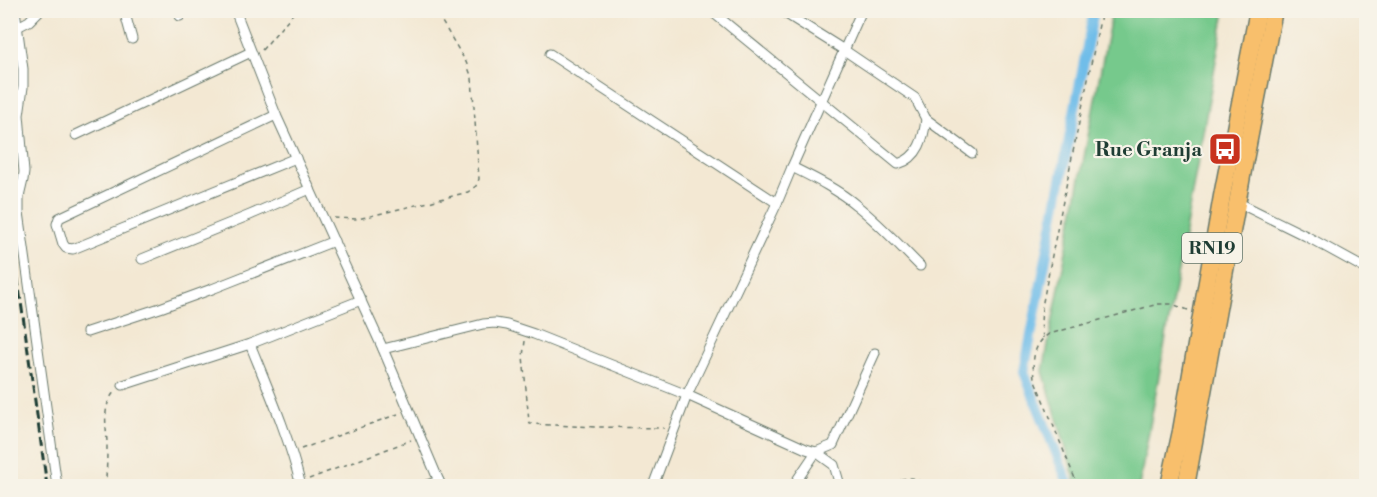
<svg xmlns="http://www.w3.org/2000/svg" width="1377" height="497" viewBox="0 0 1377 497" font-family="'Libre Bodoni',serif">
<rect width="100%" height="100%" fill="#f7f3e8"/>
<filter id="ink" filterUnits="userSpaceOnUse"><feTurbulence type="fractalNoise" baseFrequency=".0167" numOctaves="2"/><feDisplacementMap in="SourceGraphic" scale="12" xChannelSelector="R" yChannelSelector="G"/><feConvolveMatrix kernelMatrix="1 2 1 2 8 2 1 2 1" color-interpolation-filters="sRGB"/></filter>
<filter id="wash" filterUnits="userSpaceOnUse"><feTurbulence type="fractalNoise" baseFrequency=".008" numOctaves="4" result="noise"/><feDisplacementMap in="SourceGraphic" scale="24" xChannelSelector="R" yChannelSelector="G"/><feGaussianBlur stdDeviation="1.35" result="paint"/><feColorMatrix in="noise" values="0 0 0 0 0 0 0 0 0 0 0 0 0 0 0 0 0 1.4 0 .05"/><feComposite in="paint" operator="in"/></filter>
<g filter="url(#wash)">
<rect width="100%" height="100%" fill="#f3e8d3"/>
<path fill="#76c98c" stroke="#4a8360" stroke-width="1.5" d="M1112 11H1225L1139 486H1077L1043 371Z"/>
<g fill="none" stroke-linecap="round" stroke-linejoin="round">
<path stroke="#6fbde9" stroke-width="10" d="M1069 486 1024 372 1094 10"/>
</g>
</g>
<g filter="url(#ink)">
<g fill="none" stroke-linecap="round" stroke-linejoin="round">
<g stroke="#69796c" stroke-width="11">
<g id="street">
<path d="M15 10 23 69V87L19 115 24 172 23 180 19 197V212L57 486"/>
<path d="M124 10 132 39"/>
<path d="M178 10 180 16"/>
<path d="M235 10 276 115 383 349 441 486"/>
<path d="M710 10 898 164C919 158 924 137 926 119"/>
<path d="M780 10 844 50 915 98 926 119 972 153"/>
<path d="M10 31 29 21 40 10"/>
<path d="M550 54 777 203"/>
<path d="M276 115 59 218 57 224 63 244 66 248 73 249 296 158"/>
<path d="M76 135 251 52"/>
<path d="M792 167C814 178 837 189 856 205 879 223 899 245 920 266"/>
<path d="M1235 201 1306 236 1366 269"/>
<path d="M142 259 250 215 310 189"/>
<path d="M87 332 160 308 212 289 334 241"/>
<path d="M250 344C269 391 289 437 301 486"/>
<path d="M383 349 483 324 495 323 507 325 534 334 687 395 806 449 816 452 833 445 875 353"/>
<path d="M123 385 250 344 361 300"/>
<path d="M424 486 439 481"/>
<path d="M653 486 687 395 777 203 792 167 862 10"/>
<path d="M793 486 816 452 834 465 839 482 838 486"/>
</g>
</g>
<g stroke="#69796c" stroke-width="19">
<g id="highway">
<path d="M1169 486 1181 431 1222 196 1258 10"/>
<path d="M1186 486 1244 165 1274 10"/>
</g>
</g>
<g stroke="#69796c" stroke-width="1.5" stroke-dasharray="4.5 4.5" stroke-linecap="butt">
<path d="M262 50 296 10"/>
<path d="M334 218 358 219 445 198 468 192 476 186 479 179 472 78 466 62 435 10"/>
<path d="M1043 338 1041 323 1042 307 1054 245 1102 10"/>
<path d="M525 341 523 356 529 422 530 424 596 427 664 428"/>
<path d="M301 449 398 414"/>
<path d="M309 479 411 440"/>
<path d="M105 486C107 472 107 457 107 442 106 424 102 406 115 391"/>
<path d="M884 486C904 479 910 472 927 486"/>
<path d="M1001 486 1035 480 1039 481 1042 486"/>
<path d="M1078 486 1034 378C1032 361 1033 344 1049 334L1158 304H1172L1188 310"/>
</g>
<use href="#street" stroke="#fff" stroke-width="9"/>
<use href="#highway" stroke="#f8bf6c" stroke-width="16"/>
<path stroke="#1f3d34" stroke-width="3" stroke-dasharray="9 4.5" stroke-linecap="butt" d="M10 224 47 486"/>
</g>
</g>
<defs>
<g id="bus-square" transform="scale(1.725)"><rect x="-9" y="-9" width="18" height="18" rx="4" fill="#c8321e" stroke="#f7f3e8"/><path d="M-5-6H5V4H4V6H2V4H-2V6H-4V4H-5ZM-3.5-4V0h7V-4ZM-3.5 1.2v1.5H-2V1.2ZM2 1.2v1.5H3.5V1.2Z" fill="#fff"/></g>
</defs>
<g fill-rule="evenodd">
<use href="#bus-square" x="1225" y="149"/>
</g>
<g text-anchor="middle" stroke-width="4.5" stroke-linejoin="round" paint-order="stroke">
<rect fill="#f7f3e8" stroke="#60746a" stroke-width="1.5" x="1182" y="233" width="60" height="30" rx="4.5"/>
<g font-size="18" font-weight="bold" fill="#1f3d34">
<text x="1212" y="254">RN19</text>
</g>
<g font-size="20" font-weight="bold" fill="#1f3d34" stroke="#f7f3e8" text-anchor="end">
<text x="1202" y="156">Rue Granja</text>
</g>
</g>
<rect width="1377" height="497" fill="none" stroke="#f7f3e8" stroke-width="36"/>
</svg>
